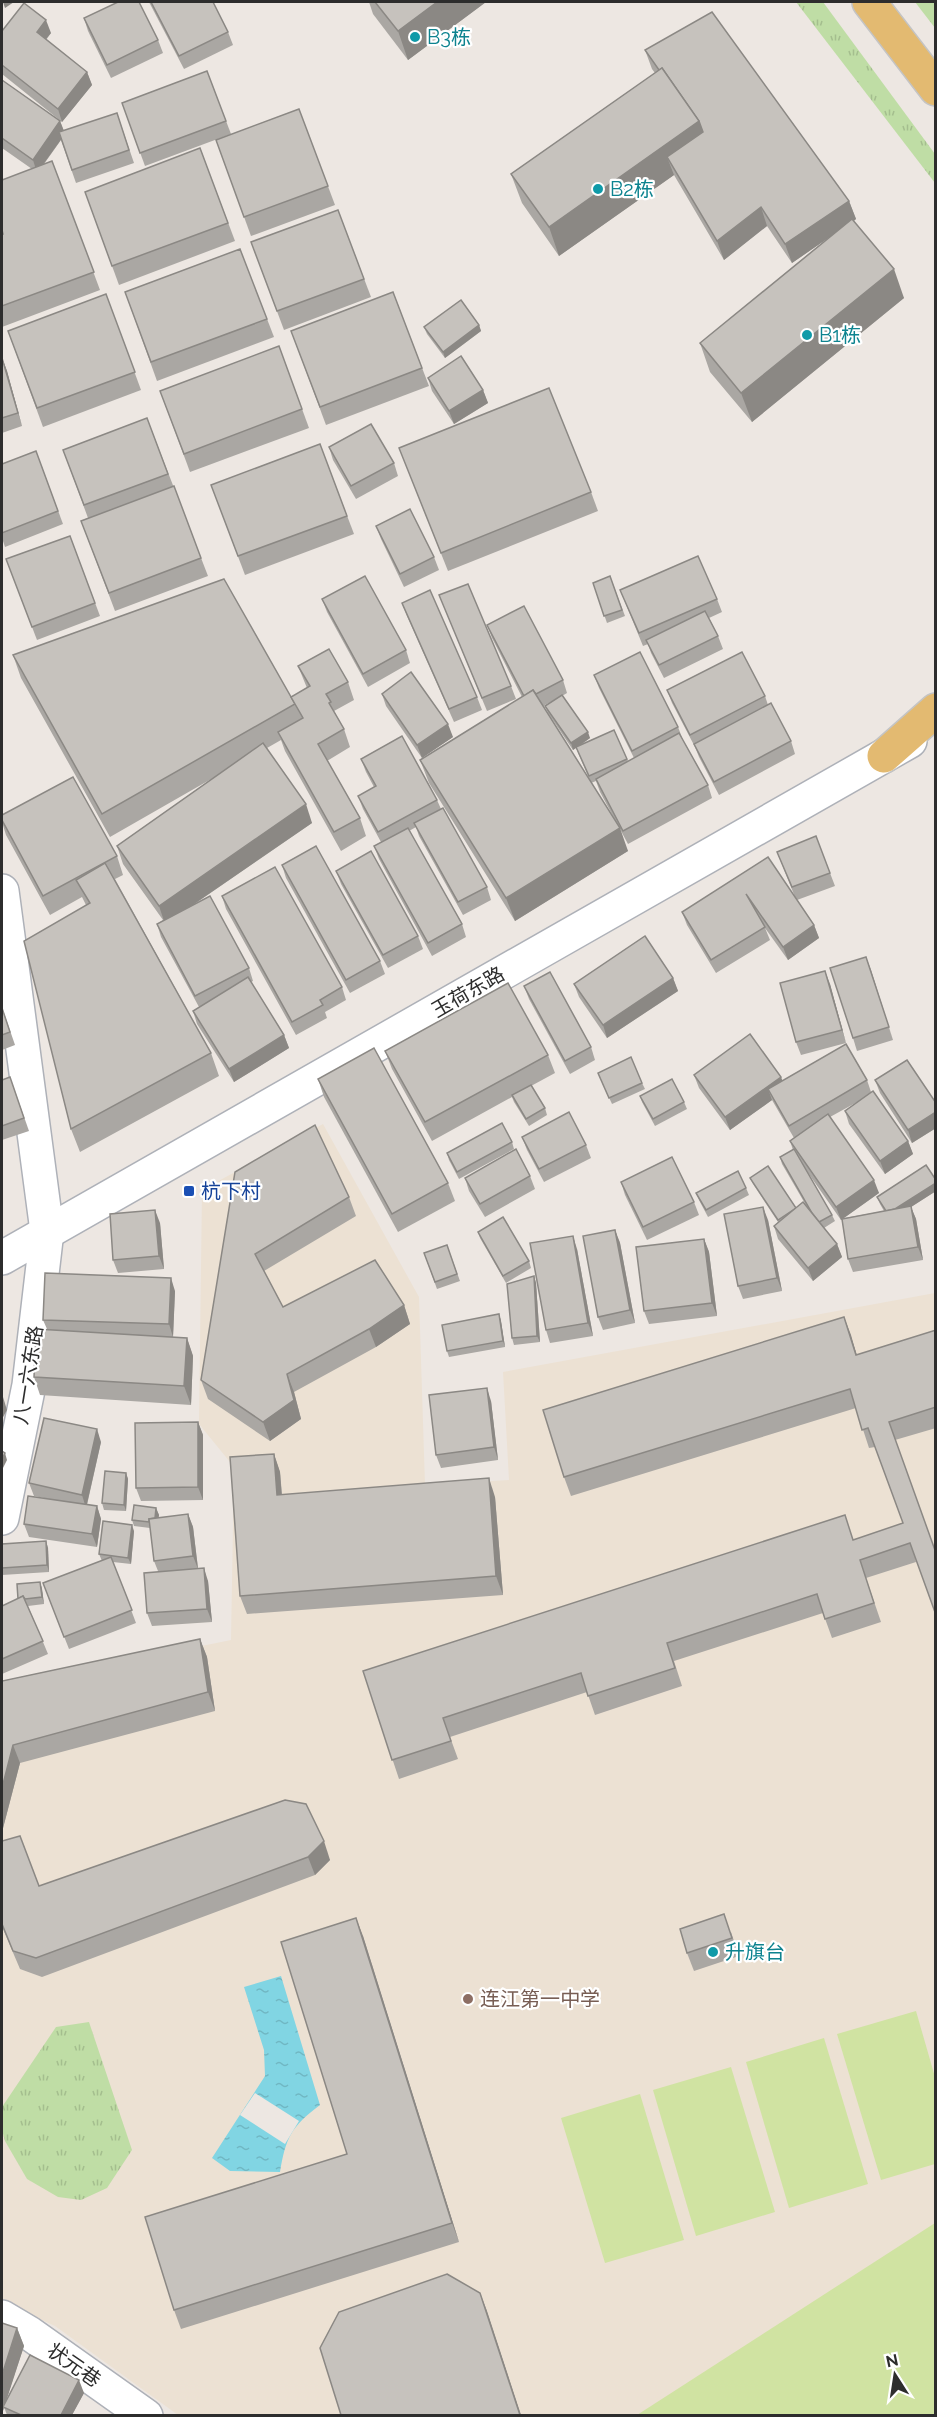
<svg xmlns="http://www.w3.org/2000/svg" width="937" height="2417" viewBox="0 0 937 2417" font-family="Raleway,'Noto Sans SC',sans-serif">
<defs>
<pattern id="grass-tufts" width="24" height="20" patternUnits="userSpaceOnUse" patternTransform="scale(1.5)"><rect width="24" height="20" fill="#bfdda5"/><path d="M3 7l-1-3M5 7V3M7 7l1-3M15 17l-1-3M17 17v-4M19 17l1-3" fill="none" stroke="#a4be8e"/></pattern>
<pattern id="water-ripples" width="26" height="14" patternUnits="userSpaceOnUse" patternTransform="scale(1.5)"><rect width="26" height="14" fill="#81d5e3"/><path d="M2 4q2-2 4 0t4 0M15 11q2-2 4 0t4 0" fill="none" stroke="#70b7c3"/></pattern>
</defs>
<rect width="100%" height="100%" fill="#ede7e2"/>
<path fill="#ece1d3" d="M323 1124 419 1297 425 1485 509 1480 503 1372 935 1293V2415H178L55 2326 2 2302V1697L113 1664 231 1640 234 1467 199 1424 202 1190Z"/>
<g fill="url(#grass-tufts)">
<path d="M796 2H823L935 154V183Z"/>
<path d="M915 2H935V28Z"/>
<path d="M89 2022 132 2150 107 2188 81 2200 58 2197 27 2179 5 2141 2 2130V2107L56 2027Z"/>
</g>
<g fill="#d0e3a2">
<path d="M916 2011 935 2077V2164L881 2180 837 2034Z"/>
<path d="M824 2038 868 2184 789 2208 746 2062Z"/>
<path d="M731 2067 775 2212 696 2236 653 2090Z"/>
<path d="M640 2094 684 2240 605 2263 561 2118Z"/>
<path d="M935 2223V2415H637Z"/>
</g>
<path fill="url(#water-ripples)" d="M281 1976 320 2105C291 2127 286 2137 280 2172L230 2171 212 2158 265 2076 264 2050 244 1987Z"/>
<path fill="#ede7e2" d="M255 2093 299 2121 285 2144 240 2115Z"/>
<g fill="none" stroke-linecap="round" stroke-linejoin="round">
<g stroke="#aeb1b8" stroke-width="36">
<path id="street" d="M2 891 47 1231"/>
</g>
<g stroke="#aeb1b8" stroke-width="36">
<g id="secondary">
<path d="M2 1258 910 741"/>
<path d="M2 1518 29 1385 47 1231"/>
<path d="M2 2317 29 2333 146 2416"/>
</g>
</g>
<g stroke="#c4c4c4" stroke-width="36">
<g id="primary">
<path d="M869 2 936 89"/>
<path d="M884 756 936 710"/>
</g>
</g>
<use href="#street" stroke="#fff" stroke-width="33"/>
<use href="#secondary" stroke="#fff" stroke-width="33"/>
<use href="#primary" stroke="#e3ba71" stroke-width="33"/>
</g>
<g fill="#aaa7a3">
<path d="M149 2H213L228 32 233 45 184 69Z"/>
<path d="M369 2H486L408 60 373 14Z"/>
<path d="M84 18 158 40 163 53 111 78 88 31Z"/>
<path d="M2 31 51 33 46 40 87 72 92 85 62 122 2 74Z"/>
<path d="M645 50 849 201 856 219 854 221 904 298 752 422 710 372 700 343 828 238 792 263 767 226 724 260 674 175 559 256 522 203 511 174 655 73 652 69Z"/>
<path d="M207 71 231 134 145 166 122 103Z"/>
<path d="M2 80 60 121 64 131 117 113 134 163 76 183 61 140 44 164 52 161 100 290 2 327V234H3L32 169 2 148Z"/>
<path d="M299 109 335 205 251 236 216 140Z"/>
<path d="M200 148 235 241 119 285 85 192Z"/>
<path d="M338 210 371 297 284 330 251 242Z"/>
<path d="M240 249 274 337 157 381 125 292Z"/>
<path d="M393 292 429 386 326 425 291 331Z"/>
<path d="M106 294 141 390 43 427 8 331Z"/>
<path d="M479 325 481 331 445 358 427 334 424 327Z"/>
<path d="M279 346 309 428 190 472 160 391Z"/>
<path d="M2 358 7 371 22 426 2 433Z"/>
<path d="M428 378 483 390 488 403 454 424 432 391Z"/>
<path d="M147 418 208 576 115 611 81 521 88 518 63 450Z"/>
<path d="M320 444 354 534 245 575 211 485Z"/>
<path d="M329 447 394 463 398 476 356 499 333 460Z"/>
<path d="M399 448 591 492 598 511 448 571Z"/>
<path d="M36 451 63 524 5 547 2 538V464Z"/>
<path d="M376 526 434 557 439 570 404 587 381 539Z"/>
<path d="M70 536 100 616 37 640 6 559Z"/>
<path d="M610 576 625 616 607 623 593 583Z"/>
<path d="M620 590 717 599 722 612 709 618 718 636 723 649 664 678 651 653 648 644 643 646Z"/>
<path d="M439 595 511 686 516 699 487 711Z"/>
<path d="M322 599 406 650 410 663 368 687 327 612Z"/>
<path d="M402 603 477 697 482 710 454 722 407 616Z"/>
<path d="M487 625 563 680 567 693 562 696 590 738 582 744 614 730 628 761 634 758 599 688 594 675 678 727 683 740 708 785 712 798 628 844 600 792 596 781 591 783 576 748 573 750 548 713 545 706 554 700 543 706 628 851 515 921 429 783 420 760 522 697 492 638Z"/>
<path d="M13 655 291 697 307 688 298 666 348 682 354 700 334 711 344 729 350 747 327 761 360 818 366 836 341 851 285 751 281 740 267 748 312 823 196 903 249 968 253 981 251 982 284 1035 289 1048 234 1082 197 1024 193 1011 199 1007 161 937 157 924 163 920 123 864 117 846 213 778 110 837 21 678Z"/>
<path d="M667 690 765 696 768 705 791 741 795 754 719 795 699 757 695 747 672 703Z"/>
<path d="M382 694 453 737 422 758 386 706Z"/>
<path d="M361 759 437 800 441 809 487 887 491 900 463 915 419 836 416 827 409 831 462 924 466 937 432 956 379 859 374 846 381 842 363 809 358 796 374 787 366 772Z"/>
<path d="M2 815 117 856 123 875 115 879 211 1053 219 1076 80 1152 71 1129 86 905 82 897 50 915 6 835 2 822Z"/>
<path d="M777 852 830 873 835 886 797 900 814 925 819 938 788 960 765 928 770 940 716 973 687 925 682 912 795 897Z"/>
<path d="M282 865 380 961 385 974 350 993 286 878Z"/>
<path d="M336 871 418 936 423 949 388 968 341 884Z"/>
<path d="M222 896 342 987 346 1000 325 1012 327 1018 296 1035 226 909Z"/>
<path d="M866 957 893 1040 857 1051 853 1038Z"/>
<path d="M673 978 678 991 607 1038 579 997 574 984Z"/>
<path d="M830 984 846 1043 801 1055 796 1042Z"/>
<path d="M524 986 591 1047 595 1060 570 1074 529 999Z"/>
<path d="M2 1007 15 1045 2 1050Z"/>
<path d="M385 1051 548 1055 555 1073 531 1086 545 1108 547 1115 529 1126 514 1102 512 1097 432 1141 392 1069Z"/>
<path d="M598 1073 642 1083 645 1089 612 1104Z"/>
<path d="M694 1075 783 1081 867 1080 871 1092 908 1141 913 1154 885 1174 849 1124 845 1111 859 1101 830 1117 879 1193 844 1218 884 1211 880 1204 877 1197 936 1180V1191L911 1207 916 1219 923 1260 853 1272 848 1259 842 1220H841L806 1170 832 1215 835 1221 824 1228 837 1244 842 1257 813 1281 778 1239 774 1226 778 1222 753 1184 750 1178 796 1208 807 1207 782 1164 780 1157 793 1150 790 1141 794 1138 772 1100 730 1130 699 1088Z"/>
<path d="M10 1077 29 1131 2 1140V1080Z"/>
<path d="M318 1079 448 1183 455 1201 398 1232 324 1097Z"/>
<path d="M875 1080 936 1103V1128L912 1143 880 1093Z"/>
<path d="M640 1096 684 1102 687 1109 655 1126 642 1102Z"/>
<path d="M522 1137 586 1145 591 1158 544 1182 527 1150Z"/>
<path d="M512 1142 514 1149 459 1179 449 1160 447 1153Z"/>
<path d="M235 1172 349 1197 356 1216 264 1271 283 1307 404 1305 410 1324 376 1347 294 1392 301 1419 270 1441 208 1399 201 1380Z"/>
<path d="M530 1176 535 1189 485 1217 469 1191 465 1178Z"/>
<path d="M621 1182 694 1202 699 1215 647 1240 625 1195Z"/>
<path d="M746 1188 749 1195 708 1217 699 1200 696 1193Z"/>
<path d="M768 1220 782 1291 743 1299 738 1286Z"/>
<path d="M160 1223 164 1269 118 1273 113 1260Z"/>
<path d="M615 1230 620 1243 635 1323 603 1330 598 1317Z"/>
<path d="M478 1232 529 1261 531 1268 506 1283 480 1238Z"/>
<path d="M704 1239 709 1252 717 1316 649 1324 644 1311Z"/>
<path d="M447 1245 460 1281 437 1289 424 1253Z"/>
<path d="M577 1249 593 1336 550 1343 546 1330Z"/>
<path d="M534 1276 536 1283 540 1342 514 1345 512 1338Z"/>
<path d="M175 1291 173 1337 187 1338 193 1356 191 1405 40 1395 34 1377 47 1329 43 1320Z"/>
<path d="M499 1314 501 1321 505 1347 449 1357 447 1351Z"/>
<path d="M844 1317 857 1355 936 1330V1428L895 1440 916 1562 866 1578 881 1622 832 1638 823 1613 674 1661 682 1686 595 1715 587 1692 450 1737 458 1759 399 1779 363 1671 854 1540 903 1523 875 1447 869 1448 856 1408 571 1496 564 1477Z"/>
<path d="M491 1401 498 1460 441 1468 436 1455Z"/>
<path d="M198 1422 203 1435V1500L141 1501 136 1488Z"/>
<path d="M101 1442 87 1505 97 1506 101 1519 97 1547 29 1537 24 1524 49 1499 34 1496 29 1483Z"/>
<path d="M274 1454 280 1472 282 1494 495 1497 503 1595 247 1614 240 1596Z"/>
<path d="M126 1473 128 1479 126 1511 104 1510 102 1503Z"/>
<path d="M156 1508 159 1515 158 1518 188 1514 193 1527 198 1568 208 1581 212 1622 152 1626 147 1613 158 1571 154 1561 150 1528 134 1526 132 1520Z"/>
<path d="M134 1531 131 1564 113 1562 136 1623 69 1649 43 1583 102 1561 99 1554Z"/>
<path d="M46 1541 48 1548 49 1572 2 1575V1544Z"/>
<path d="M40 1582 42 1589 44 1604 28 1606 48 1654 2 1674V1606L18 1599Z"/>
<path d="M200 1639 207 1657 215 1711 20 1763 2 1832V1681Z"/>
<path d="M285 1800 330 1860 315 1875 42 1977 20 1969 3 1929 2 1930V1841L39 1886Z"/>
<path d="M731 1932 739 1956 694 1971 687 1953Z"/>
<path d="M363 1936 459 2242 181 2329 174 2310 347 2154Z"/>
<path d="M17 2328 24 2346 5 2403 84 2393 72 2415H7L4 2407 2 2414Z"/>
</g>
<g fill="#8b8884">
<path d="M3 2H14L5 8Z"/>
<path d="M437 2H486L408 60 398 31Z"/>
<path d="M46 20 51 33 41 45 37 32Z"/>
<path d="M87 72 92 85 62 122 58 109Z"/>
<path d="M60 121 65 134 37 173 33 160Z"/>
<path d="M699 121 709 150 667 157 674 175 559 256 549 227Z"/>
<path d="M849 201 856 219 792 263 785 244Z"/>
<path d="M761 207 767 226 724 260 717 241Z"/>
<path d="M894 269 904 298 752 422 741 393Z"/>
<path d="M479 325 481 331 445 358 443 352Z"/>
<path d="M2 358 7 371 22 426 18 413Z"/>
<path d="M483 390 488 403 454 424 449 411Z"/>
<path d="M448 724 453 737 422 758 417 745Z"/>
<path d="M588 732 590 738 573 750 571 743Z"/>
<path d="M306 804 312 823 165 924 159 906Z"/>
<path d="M620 828 628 851 515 921 506 898Z"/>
<path d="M814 925 819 938 788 960 783 947Z"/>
<path d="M866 957 871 970 893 1040 889 1027Z"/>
<path d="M825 971 830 984 846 1043 842 1030Z"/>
<path d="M673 978 678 991 607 1038 603 1025Z"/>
<path d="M284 1035 289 1048 234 1082 229 1069Z"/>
<path d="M781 1077 786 1089H768L772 1100 730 1130 725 1117Z"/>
<path d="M936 1112V1128L912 1143 908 1130Z"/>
<path d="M908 1141 913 1154 885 1174 880 1161Z"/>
<path d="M874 1180 879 1193 841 1220 836 1207Z"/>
<path d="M936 1183V1191L911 1207 916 1219 923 1260 918 1247 888 1214Z"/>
<path d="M763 1207 768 1220 782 1291 777 1278Z"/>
<path d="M155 1210 160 1223 164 1269 159 1256Z"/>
<path d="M615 1230 620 1243 635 1323 630 1310Z"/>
<path d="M573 1236 577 1249 593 1336 588 1323Z"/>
<path d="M704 1239 709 1252 717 1316 712 1303Z"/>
<path d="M837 1244 842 1257 813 1281 808 1268Z"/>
<path d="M534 1276 536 1283 540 1342 537 1336Z"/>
<path d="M171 1278 175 1291 173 1337 169 1324Z"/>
<path d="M404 1305 410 1324 376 1347 369 1329Z"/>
<path d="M499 1314 501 1321 505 1347 503 1341Z"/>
<path d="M844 1317 851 1335 862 1374Z"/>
<path d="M187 1338 193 1356 191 1405 184 1386Z"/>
<path d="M287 1374 294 1392 301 1419 270 1441 263 1422Z"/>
<path d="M487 1388 491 1401 498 1460 494 1447Z"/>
<path d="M3 1397 7 1410 2 1419V1399Z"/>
<path d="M198 1422 203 1435V1500L198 1487Z"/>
<path d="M97 1429 101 1442 86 1508 82 1495Z"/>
<path d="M5 1453 7 1460 2 1470V1459Z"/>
<path d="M274 1454 280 1472 283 1513 277 1495Z"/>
<path d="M126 1473 128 1479 126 1511 124 1505Z"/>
<path d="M489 1478 495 1497 503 1595 496 1576Z"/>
<path d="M97 1506 101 1519 97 1547 92 1534Z"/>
<path d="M156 1508 159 1515 157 1529 155 1522Z"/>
<path d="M188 1514 193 1527 198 1569 193 1556Z"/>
<path d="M132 1525 134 1531 131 1564 128 1558Z"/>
<path d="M46 1541 48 1548 49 1572 47 1565Z"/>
<path d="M204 1568 208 1581 212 1622 207 1609Z"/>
<path d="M40 1582 42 1589 44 1604 42 1597Z"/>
<path d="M200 1639 207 1657 215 1711 208 1692Z"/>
<path d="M13 1745 20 1763 2 1832V1788Z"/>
<path d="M324 1841 330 1860 315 1875 308 1857Z"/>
<path d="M356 1918 363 1936 459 2242 452 2223Z"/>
<path d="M480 2293 487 2311 521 2415H520Z"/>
<path d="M17 2328 24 2346 2 2414V2375Z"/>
<path d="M79 2380 84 2393 72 2415H61Z"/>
</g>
<g fill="#c6c2bd" stroke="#8b8884" stroke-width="1.5">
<path d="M118 2H139L158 40 107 65 84 18Z"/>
<path d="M151 2H213L228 32 179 56Z"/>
<path d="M375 2H437L398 31Z"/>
<path d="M24 3 46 20 37 32 87 72 58 109 2 65V31Z"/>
<path d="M712 12 849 201 785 244 761 207 717 241 667 157 703 132 699 121 662 68 659 70 645 50Z"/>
<path d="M662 68 699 121 549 227 511 174Z"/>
<path d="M207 71 226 121 140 153 122 103Z"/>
<path d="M2 80 60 121 33 160 2 138Z"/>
<path d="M299 109 328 186 244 217 216 140Z"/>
<path d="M117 113 129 150 72 170 59 132Z"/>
<path d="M200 148 228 223 112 266 85 192Z"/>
<path d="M52 161 94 272 2 306V234H3L2 230V180Z"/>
<path d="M338 210 364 279 277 311 251 242Z"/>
<path d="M852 219 894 269 741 393 700 343Z"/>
<path d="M240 249 267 319 151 362 125 292Z"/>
<path d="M393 292 422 368 320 407 291 331Z"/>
<path d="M106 294 135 372 37 408 8 331Z"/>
<path d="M461 300 479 325 443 352 424 327Z"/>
<path d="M279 346 302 409 184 454 160 391Z"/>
<path d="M461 356 483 390 449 411 428 378Z"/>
<path d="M2 358 18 413 2 418Z"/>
<path d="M549 388 591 492 441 553 399 448Z"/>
<path d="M147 418 168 474 84 505 63 450Z"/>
<path d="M371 424 394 463 351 486 329 447Z"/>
<path d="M320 444 347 516 238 556 211 485Z"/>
<path d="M36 451 58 511 2 533V464Z"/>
<path d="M174 486 201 558 109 593 81 521Z"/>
<path d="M410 509 434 557 400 574 376 526Z"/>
<path d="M70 536 95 603 32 627 6 559Z"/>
<path d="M698 556 717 599 639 633 620 590Z"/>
<path d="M365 576 406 650 363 674 322 599Z"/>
<path d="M610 576 622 610 604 616 593 583Z"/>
<path d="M224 579 295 704 102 814 13 655Z"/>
<path d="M468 584 511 686 482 698 439 595Z"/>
<path d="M430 590 477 697 449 709 402 603Z"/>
<path d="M524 606 563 680 536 694 533 690 524 696 487 625Z"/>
<path d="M705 611 718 636 659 665 646 640Z"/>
<path d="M329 649 348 682 326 694 331 702 329 703 344 729 318 744 360 818 334 832 278 732 303 718 291 697 310 686 298 666Z"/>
<path d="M640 652 678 727 632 751 594 675Z"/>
<path d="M742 652 765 696 690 735 667 690Z"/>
<path d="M411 672 448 724 417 745 382 694Z"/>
<path d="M533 690 620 828 506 898 420 760Z"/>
<path d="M562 695 588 732 571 743 545 706Z"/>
<path d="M771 703 791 741 714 782 694 744Z"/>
<path d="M614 730 627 759 589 776 576 747Z"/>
<path d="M679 733 708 785 623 831 596 779Z"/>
<path d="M402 736 437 800 378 832 358 796 376 786 361 759Z"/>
<path d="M263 743 306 804 159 906 117 846Z"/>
<path d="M73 777 117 856 43 896 2 820V815Z"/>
<path d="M443 808 487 887 458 902 414 823Z"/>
<path d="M408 828 462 924 428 943 374 846Z"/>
<path d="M816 836 830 873 792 887 777 852Z"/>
<path d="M316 846 380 961 346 980 282 865Z"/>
<path d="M371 851 418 936 383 955 336 871Z"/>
<path d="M768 857 814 925 783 947 746 894 765 927 711 960 682 912Z"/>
<path d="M105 863 211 1053 71 1129 24 941 90 903 76 880Z"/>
<path d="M275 867 342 987 320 1000 323 1005 292 1022 222 896Z"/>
<path d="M210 896 249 968 195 996 157 924Z"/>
<path d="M645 936 673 978 603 1025 574 984Z"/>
<path d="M866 957 889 1027 853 1038 830 968Z"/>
<path d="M825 971 842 1030 796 1042 780 983Z"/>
<path d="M550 972 591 1047 565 1061 524 986Z"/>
<path d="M248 977 284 1035 229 1069 193 1011Z"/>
<path d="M508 983 548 1055 425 1122 385 1051Z"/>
<path d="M2 1008 10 1032 2 1035Z"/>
<path d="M750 1034 781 1077 725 1117 694 1075Z"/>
<path d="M846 1044 867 1080 789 1126 768 1089Z"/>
<path d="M374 1048 448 1183 392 1214 318 1079Z"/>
<path d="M631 1057 642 1083 609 1098 598 1073Z"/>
<path d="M907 1060 936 1103V1112L908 1130 875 1080Z"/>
<path d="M10 1077 24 1118 2 1126V1080Z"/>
<path d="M672 1079 684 1102 653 1119 640 1096Z"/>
<path d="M531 1085 545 1108 526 1119 512 1095Z"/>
<path d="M873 1091 908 1141 880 1161 845 1111Z"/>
<path d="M569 1112 586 1145 539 1169 522 1137Z"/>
<path d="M828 1114 874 1180 836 1207 790 1141Z"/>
<path d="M502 1123 512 1142 457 1172 447 1153Z"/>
<path d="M315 1125 349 1197 255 1254 283 1307 375 1260 404 1305 369 1329 287 1374 294 1400 263 1422 201 1380 235 1172Z"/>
<path d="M516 1149 530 1176 480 1204 465 1178Z"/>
<path d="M794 1149 832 1215 819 1222 812 1213 780 1157Z"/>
<path d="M672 1157 694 1202 643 1227 621 1182Z"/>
<path d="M926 1165 936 1180V1183L895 1209 886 1211 877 1197Z"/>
<path d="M768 1166 796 1208 778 1220 750 1178Z"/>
<path d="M738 1171 746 1188 706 1210 696 1193Z"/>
<path d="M803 1202 837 1244 808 1268 774 1226Z"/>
<path d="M911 1206 918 1247 848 1259 842 1219Z"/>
<path d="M763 1207 777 1278 738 1286 724 1214Z"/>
<path d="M155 1210 159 1256 113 1260 110 1214Z"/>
<path d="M503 1217 529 1261 503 1276 478 1232Z"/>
<path d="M615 1230 630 1310 598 1317 583 1236Z"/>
<path d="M573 1236 588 1323 546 1330 530 1243Z"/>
<path d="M704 1239 712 1303 644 1311 636 1247Z"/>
<path d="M447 1245 457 1274 435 1282 424 1253Z"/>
<path d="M45 1273 171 1278 169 1324 43 1320Z"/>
<path d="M534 1276 537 1336 512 1338 507 1284Z"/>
<path d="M499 1314 503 1341 447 1351 442 1325Z"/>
<path d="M844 1317 856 1355 936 1330V1407L889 1422 936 1553V1615L910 1543 860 1560 874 1603 825 1619 817 1594 667 1643 675 1668 588 1696 581 1673 443 1718 451 1741 392 1760 363 1671 845 1515 853 1540 903 1523 868 1428 862 1430 850 1389 564 1477 543 1410Z"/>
<path d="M36 1329 187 1338 184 1386 34 1377Z"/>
<path d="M487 1388 494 1447 436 1455 429 1395Z"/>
<path d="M44 1418 97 1429 82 1495 29 1483Z"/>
<path d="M198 1422V1487L136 1488 135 1423Z"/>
<path d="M2 1451 5 1453 2 1459Z"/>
<path d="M274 1454 277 1495 489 1478 496 1576 240 1596 230 1457Z"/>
<path d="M105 1471 126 1473 124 1505 102 1503Z"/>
<path d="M28 1496 97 1506 92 1534 24 1524Z"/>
<path d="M134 1505 156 1508 155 1518 149 1519V1522L132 1520Z"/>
<path d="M188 1514 193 1556 154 1561 149 1519Z"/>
<path d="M103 1521 132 1525 128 1558 99 1554Z"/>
<path d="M46 1541 47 1565 2 1568V1544Z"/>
<path d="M111 1557 132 1610 64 1637 43 1583Z"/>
<path d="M204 1568 207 1609 147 1613 144 1573Z"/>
<path d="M40 1582 42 1597 25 1599 23 1596 18 1599 17 1584Z"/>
<path d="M23 1596 43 1641 2 1659V1606Z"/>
<path d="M200 1639 208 1692 13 1745 2 1788V1681Z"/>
<path d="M285 1800 306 1804 324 1841 308 1857 36 1958 13 1951 2 1924V1841L20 1836 39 1886Z"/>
<path d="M724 1914 732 1938 687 1953 680 1929Z"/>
<path d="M356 1918 452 2223 174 2310 145 2217 347 2154 281 1942Z"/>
<path d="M447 2274 480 2293 520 2415H341L320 2348 339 2312Z"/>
<path d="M2 2323 17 2328 2 2375Z"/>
<path d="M30 2355 79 2380 61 2415H21L3 2407Z"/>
</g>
<g fill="#0f9aa8" stroke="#fff" stroke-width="2">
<circle cx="415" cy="37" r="6"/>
<circle cx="598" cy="189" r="6"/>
<circle cx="807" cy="335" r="6"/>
<circle cx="713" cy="1952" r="6"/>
</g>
<rect fill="#1a4fb4" stroke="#fff" stroke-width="2" x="183" y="1185" width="12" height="12" rx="3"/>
<circle fill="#8d6e63" stroke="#fff" stroke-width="2" cx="468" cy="1999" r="6"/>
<g text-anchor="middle" stroke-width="4.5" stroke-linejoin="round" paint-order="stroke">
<g font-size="20" fill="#0d838f" stroke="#fff" text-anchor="start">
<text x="427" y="44">B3栋</text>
<text x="610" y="196">B2栋</text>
<text x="819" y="342">B1栋</text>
<text x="725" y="1959">升旗台</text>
</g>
<g font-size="20" fill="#2d2d2d" stroke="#fff">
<text transform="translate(468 992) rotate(-30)" y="7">玉荷东路</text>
<text transform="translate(28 1375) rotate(-81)" y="7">八一六东路</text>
<text transform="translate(74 2365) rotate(35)" y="7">状元巷</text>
</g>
<g font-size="20" fill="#164399" stroke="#fff" text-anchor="start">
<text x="201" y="1198">杭下村</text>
</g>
<g font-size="20" fill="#785e54" stroke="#fff" text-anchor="start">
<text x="480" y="2006">连江第一中学</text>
</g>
</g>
<rect width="937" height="2417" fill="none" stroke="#2d2d2d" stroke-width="6"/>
<g transform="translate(895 2375) rotate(348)" stroke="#ffffff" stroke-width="4.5" paint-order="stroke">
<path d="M0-4.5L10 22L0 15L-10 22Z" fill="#2d2d2d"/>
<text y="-9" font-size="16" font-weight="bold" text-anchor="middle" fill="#2d2d2d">N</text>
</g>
</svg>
